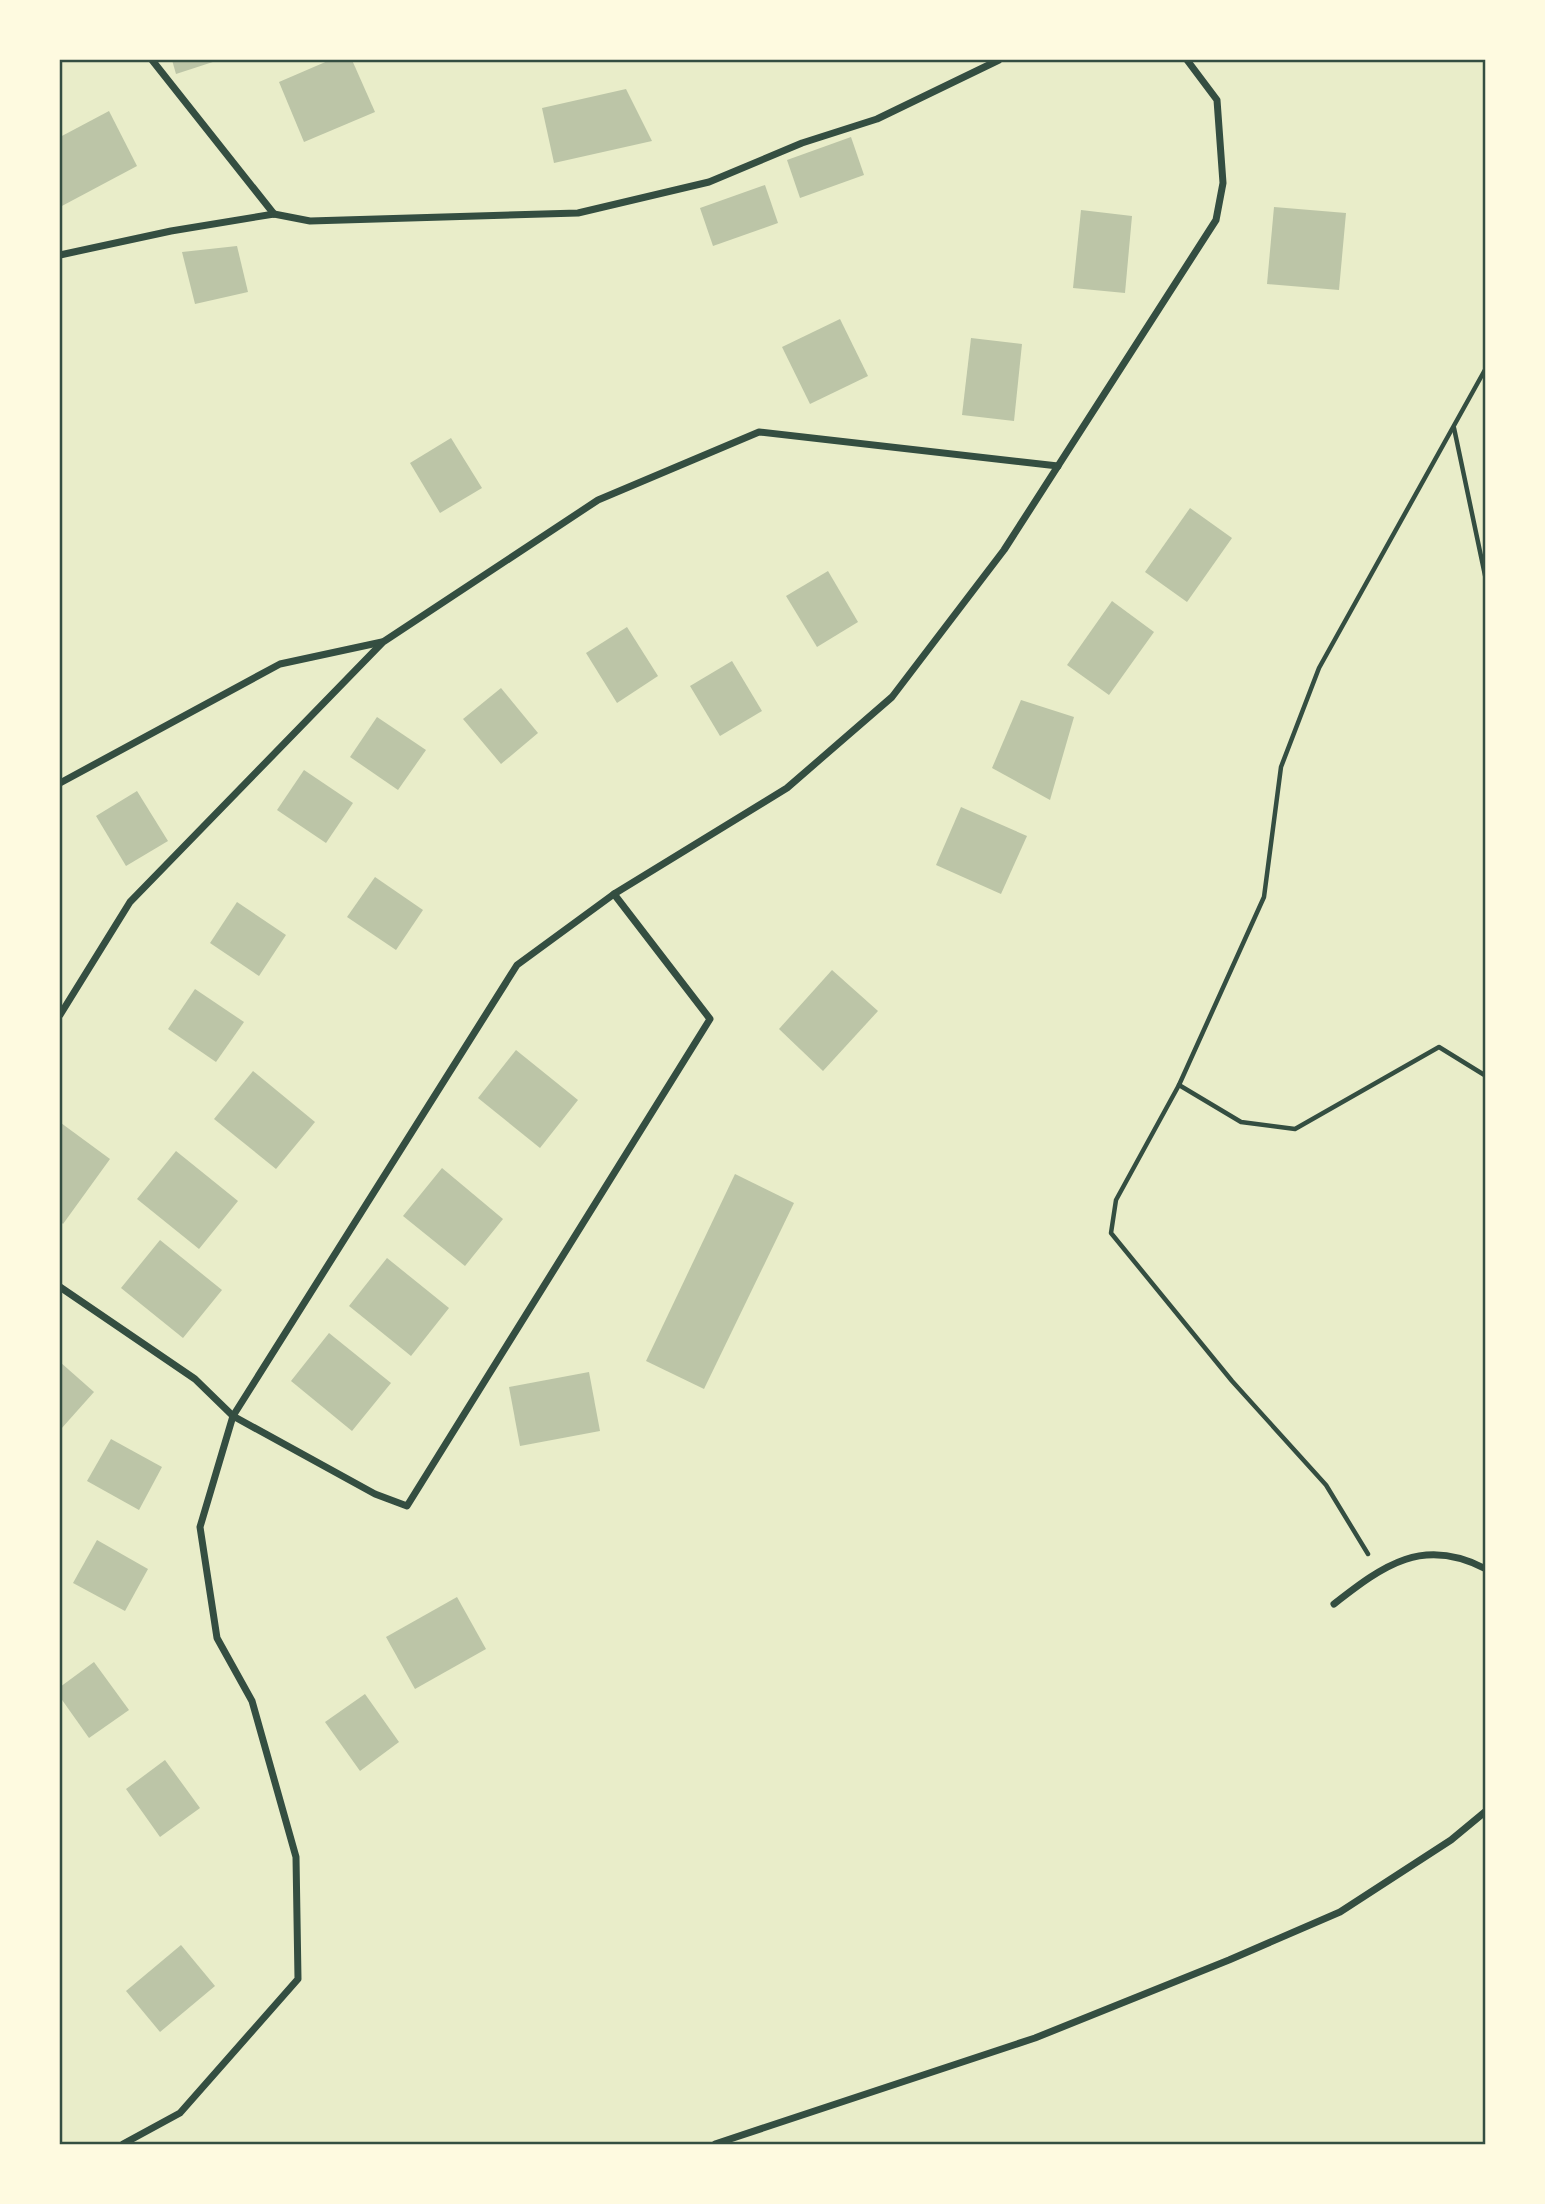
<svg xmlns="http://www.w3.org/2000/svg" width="1545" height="2204" viewBox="0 0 1545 2204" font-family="'Crimson Pro',serif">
<rect width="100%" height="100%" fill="#e9edc9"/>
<g fill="#bcc5a7">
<path d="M172 60H219L176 74Z"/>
<path d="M330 60H352L375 112 304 142 279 82Z"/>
<path d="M626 89 652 141 554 163 542 108Z"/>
<path d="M109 111 137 166 60 207V137Z"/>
<path d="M851 137 864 175 800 198 787 160Z"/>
<path d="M765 185 778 223 713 246 700 208Z"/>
<path d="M1274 207 1346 213 1339 290 1267 284Z"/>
<path d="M1081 210 1132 216 1125 293 1073 288Z"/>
<path d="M237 246 248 292 195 304 182 252Z"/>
<path d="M840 319 868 376 810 404 782 347Z"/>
<path d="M971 338 1022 344 1014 421 962 415Z"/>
<path d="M451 438 482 488 440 513 410 463Z"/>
<path d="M1190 508 1232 538 1187 602 1145 572Z"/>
<path d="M828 571 858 622 817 647 786 596Z"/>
<path d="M1112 601 1154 632 1109 695 1067 665Z"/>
<path d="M627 627 658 676 617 703 586 653Z"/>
<path d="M732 661 762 711 720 736 690 686Z"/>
<path d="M501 688 538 733 501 764 463 719Z"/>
<path d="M1021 700 1074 717 1050 800 992 768Z"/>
<path d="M377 717 426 750 398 790 350 757Z"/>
<path d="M304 770 353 803 326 843 277 810Z"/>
<path d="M137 791 168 841 126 866 96 816Z"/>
<path d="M961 807 1027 836 1001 894 936 865Z"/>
<path d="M375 877 423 910 396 950 347 917Z"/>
<path d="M237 902 286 935 259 976 210 943Z"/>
<path d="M832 970 878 1011 823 1071 779 1029Z"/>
<path d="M195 989 244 1022 216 1062 168 1029Z"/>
<path d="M516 1050 578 1100 540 1148 478 1098Z"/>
<path d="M253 1071 315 1122 276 1169 214 1119Z"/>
<path d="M61 1123 110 1159 63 1224 60 1221Z"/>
<path d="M176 1151 238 1201 199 1249 137 1199Z"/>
<path d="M442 1168 503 1219 465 1266 403 1216Z"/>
<path d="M735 1174 794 1203 704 1389 646 1361Z"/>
<path d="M160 1240 222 1290 183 1338 121 1288Z"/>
<path d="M387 1258 449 1308 411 1356 349 1306Z"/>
<path d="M329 1333 391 1383 352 1431 291 1381Z"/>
<path d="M60 1362 94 1392 61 1429 60 1427Z"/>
<path d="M589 1372 600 1431 520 1446 509 1387Z"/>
<path d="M111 1439 162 1467 139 1510 87 1481Z"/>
<path d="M97 1540 148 1569 125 1611 73 1583Z"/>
<path d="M457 1597 486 1649 415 1689 386 1637Z"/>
<path d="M94 1662 129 1710 89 1738 60 1697V1687Z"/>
<path d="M365 1694 399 1742 360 1771 325 1722Z"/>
<path d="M165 1760 200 1808 160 1837 126 1789Z"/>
<path d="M181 1945 215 1986 160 2032 126 1991Z"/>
</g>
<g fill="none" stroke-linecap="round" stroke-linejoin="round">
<g stroke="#344e41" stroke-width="4.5">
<path d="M1454 428 1486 580"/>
<path d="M1179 1085 1241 1122 1295 1129 1439 1047 1486 1076"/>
<path d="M1368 1554 1326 1485 1232 1381 1111 1233 1116 1200 1179 1085 1264 897 1281 767 1319 668 1486 368"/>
</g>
<g stroke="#344e41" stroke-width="7">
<path d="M152 60 274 214"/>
<path d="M60 255 171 231 274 214 310 221 578 213 709 182 802 143 877 119 999 60"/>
<path d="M60 783 280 664 382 642"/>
<path d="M60 1015 130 902 383 642 598 500 759 432 1058 466"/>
<path d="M60 1287 195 1379 233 1416 375 1494 407 1506 710 1019 614 894"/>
<path d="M1334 1604C1384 1565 1423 1536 1486 1569"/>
<path d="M123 2144 180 2113 298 1979 296 1857 252 1701 217 1638 200 1527 233 1416 517 965 614 894 787 788 892 697 1004 550 1216 220 1223 183 1217 100 1187 60"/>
<path d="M715 2144 1035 2038 1229 1960 1340 1912 1451 1840 1486 1811"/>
</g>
</g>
<rect width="1545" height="2204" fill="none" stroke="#fefae0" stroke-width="122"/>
<rect x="61" y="61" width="1423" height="2082" fill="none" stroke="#344e41" stroke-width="2.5"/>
</svg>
